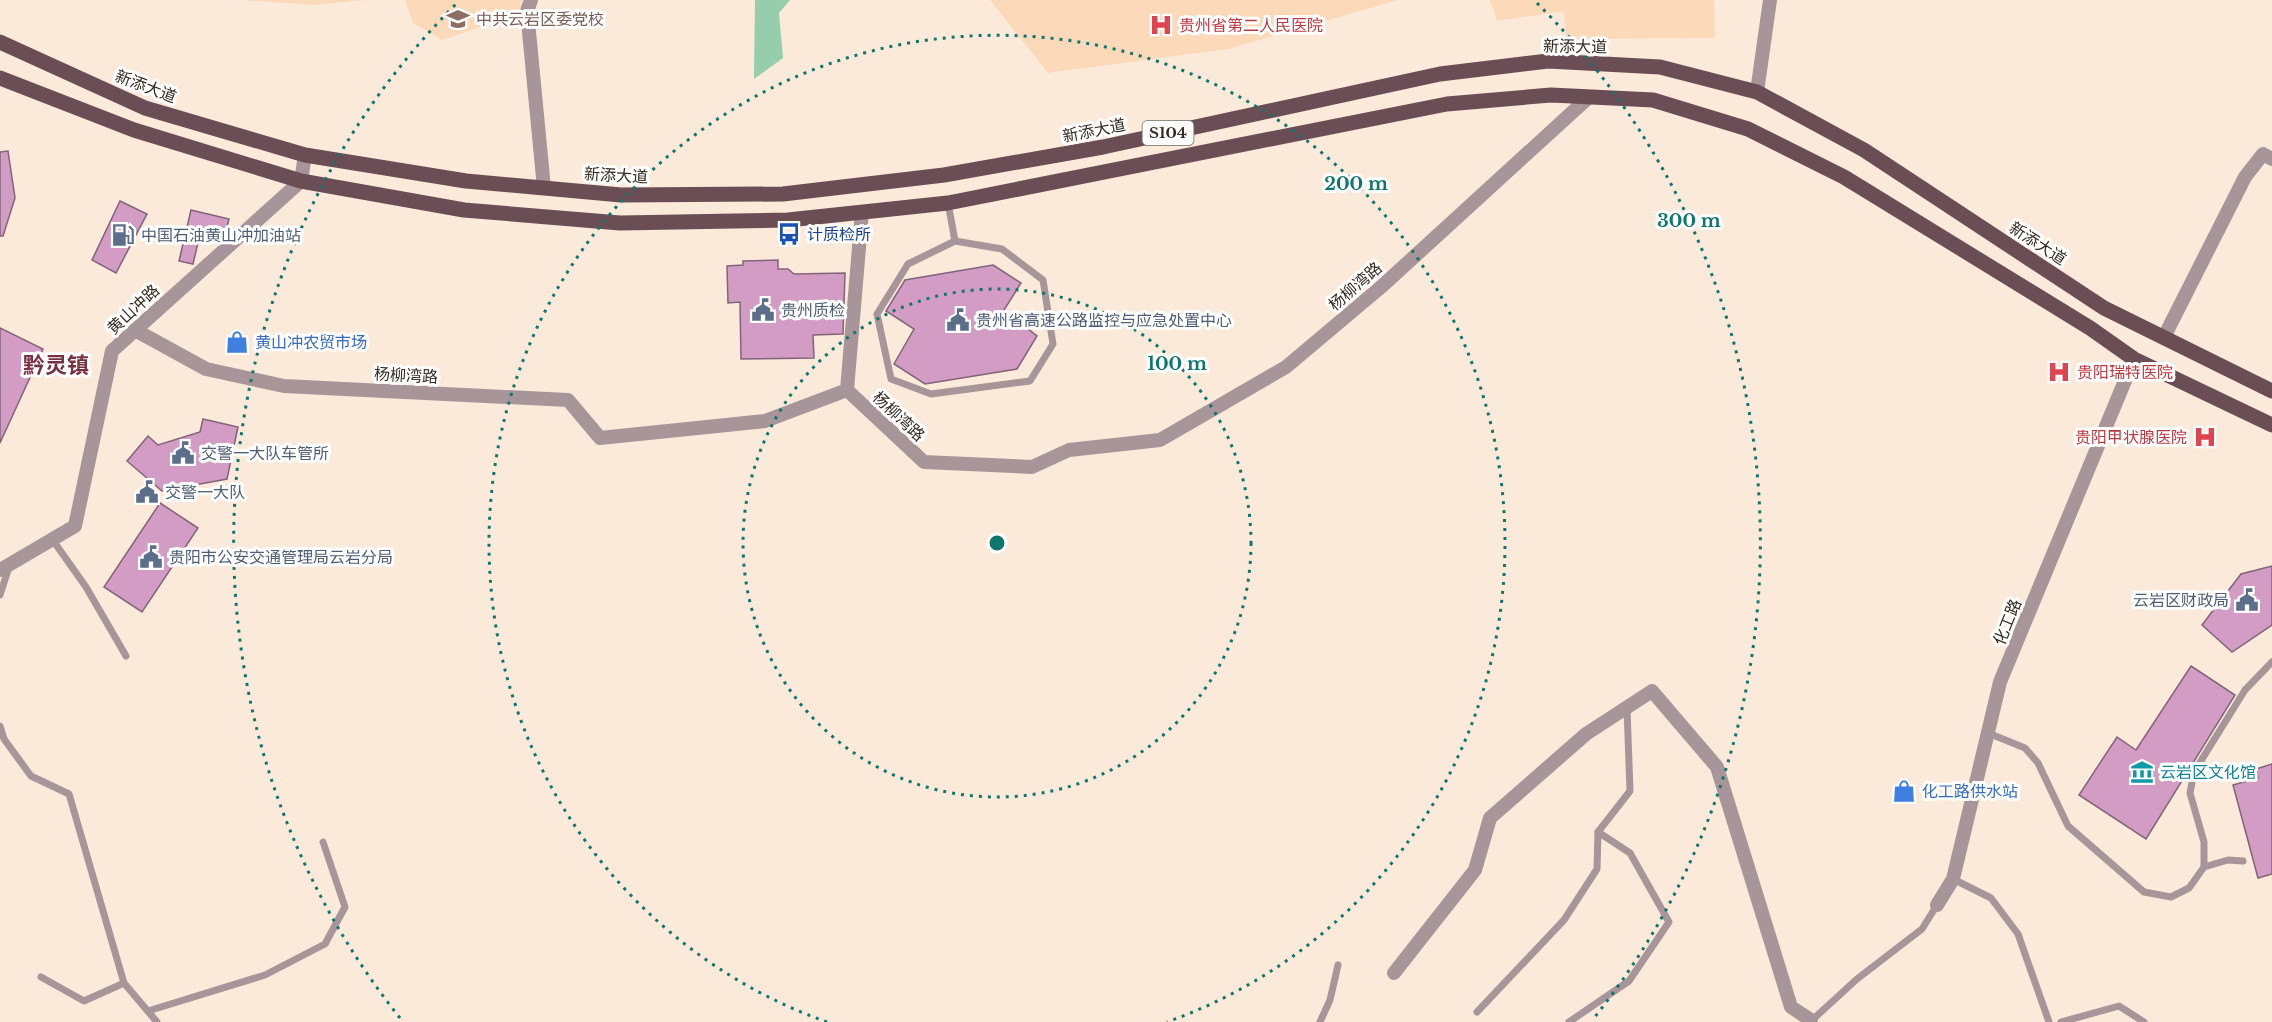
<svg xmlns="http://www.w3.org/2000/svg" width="2272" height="1022" viewBox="0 0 2272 1022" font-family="'Libre Baskerville','Noto Sans SC',serif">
<rect width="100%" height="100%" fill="#fbeada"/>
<g fill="#fcd9b9">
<path d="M242 0H366L312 5Z"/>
<path d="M405 0H522L518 15 442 40 413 23Z"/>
<path d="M990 0H1398L1228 49 1048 73Z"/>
<path d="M1490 0H1714L1715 38 1566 39 1564 11 1497 21Z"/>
</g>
<path fill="#96cdaa" d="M755 0H790L779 13 783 58 754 79Z"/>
<g fill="#d29cc4" stroke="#816479" stroke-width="1.5">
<path d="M8 151 15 198 3 236H0V152Z"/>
<path d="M120 201 147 214 116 273 92 260Z"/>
<path d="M191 210 229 219 225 235 201 230 193 264 179 261Z"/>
<path d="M778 260V269H788L794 274 845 273 843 334 813 335 814 358 741 359 740 302 728 303 727 266 743 265V261Z"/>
<path d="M993 265 1021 283 1004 310 1037 336 1017 369 925 384 894 364 914 329 886 311 905 280Z"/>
<path d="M0 328 43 349 0 443Z"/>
<path d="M203 419 238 427 227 479 162 491 127 461 148 436 158 445 200 432Z"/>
<path d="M160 503 198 528 142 612 104 587Z"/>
<path d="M2272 566V625L2232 652 2202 625 2241 574Z"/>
<path d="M2191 666 2235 695 2146 839 2079 795 2117 737 2136 750Z"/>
<path d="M2272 764V874L2258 878 2233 785 2258 778 2256 769Z"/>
</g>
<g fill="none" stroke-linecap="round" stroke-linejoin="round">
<g stroke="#a79599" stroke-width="7">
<path d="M948 203 955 241 908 264 877 314 891 379 931 394 1030 381 1053 344 1043 280 1002 249 955 241"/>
<path d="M52 539 86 587 126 656"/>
<path d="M0 595 9 567"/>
<path d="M0 726 4 739 31 776 69 794 124 983 157 1022"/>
<path d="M1988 733 2025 748 2038 763 2068 826 2144 892 2171 897 2189 888 2204 867V842L2190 793 2194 772 2245 690 2272 662"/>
<path d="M2204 867 2228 860 2243 861"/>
<path d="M1953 879 1991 898 2018 934 2049 1022"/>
<path d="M41 977 84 1001 124 983"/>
<path d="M148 1011 265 975 325 944 345 907 323 842"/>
<path d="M1477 1012 1564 920 1597 869 1598 832 1630 791 1627 708"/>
<path d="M1320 1022 1330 1000 1338 965"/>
<path d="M1569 1022 1629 981 1669 922 1630 853 1598 832"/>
<path d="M1810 1022 1857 979 1922 929 1937 905"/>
<path d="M2061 1022 2119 1006 2144 1022"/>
</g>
<g stroke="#a79599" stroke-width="14">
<path d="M531 0 527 11 544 188"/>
<path d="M1757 92 1770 0"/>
<path d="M135 330 206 369 284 386 568 400 600 438 765 421 847 390 924 462 1032 467 1069 450 1160 440 1286 367 1381 287 1589 97"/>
<path d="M2164 337 2245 177 2263 154 2272 159"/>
<path d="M847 390 862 212"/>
<path d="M0 570 75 526 112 351 301 181 305 155"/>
<path d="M1937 905 1953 879 2000 682 2134 359"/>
<path d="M1394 973 1475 870 1490 818 1586 734 1652 691 1717 767 1791 1007 1811 1020"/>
</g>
<g stroke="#6b4e55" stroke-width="15">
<path d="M0 42 145 108 305 155 466 181 621 195 783 194 944 175 1103 147 1440 74 1548 61 1660 67 1757 92 1864 150 2104 308 2272 391"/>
<path d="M0 78 134 130 301 181 464 210 620 223 788 220 948 203 1447 104 1551 95 1653 100 1748 129 1844 177 2090 328 2134 359 2272 425"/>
</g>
</g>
<g fill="none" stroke="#0f766e" stroke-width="3" stroke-dasharray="3 6">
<circle cx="997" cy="543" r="254"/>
<path d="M827 1022A508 508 0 1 1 1167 1022"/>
<path d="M400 1018A763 763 0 0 1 457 3M1537 3A763 763 0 0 1 1594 1018"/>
</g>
<defs>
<g id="school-bare" transform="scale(1.8)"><path d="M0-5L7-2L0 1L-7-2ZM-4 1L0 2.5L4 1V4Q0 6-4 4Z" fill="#8d6e63" stroke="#fff" stroke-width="2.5" paint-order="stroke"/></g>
<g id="hospital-bare" transform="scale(1.8)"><path d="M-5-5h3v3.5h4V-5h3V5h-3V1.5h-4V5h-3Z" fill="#e0444e" stroke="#fff" stroke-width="2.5" paint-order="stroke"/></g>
<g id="bus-bare" transform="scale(1.8)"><path d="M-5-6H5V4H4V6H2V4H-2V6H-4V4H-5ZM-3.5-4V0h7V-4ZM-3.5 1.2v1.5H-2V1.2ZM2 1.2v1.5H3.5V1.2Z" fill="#1a4fb4" stroke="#fff" stroke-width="2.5" paint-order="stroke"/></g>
<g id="fuel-bare" transform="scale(1.8)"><path d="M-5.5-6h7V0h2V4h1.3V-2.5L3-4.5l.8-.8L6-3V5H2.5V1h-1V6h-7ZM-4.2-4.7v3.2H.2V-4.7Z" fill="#5c6f8a" stroke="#fff" stroke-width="2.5" paint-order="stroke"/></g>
<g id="civic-bare" transform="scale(1.8)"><path d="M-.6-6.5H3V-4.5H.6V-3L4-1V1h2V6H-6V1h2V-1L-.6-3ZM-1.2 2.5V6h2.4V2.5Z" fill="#5c6f8a" stroke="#fff" stroke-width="2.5" paint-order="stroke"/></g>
<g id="shop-bare" transform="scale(1.8)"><path d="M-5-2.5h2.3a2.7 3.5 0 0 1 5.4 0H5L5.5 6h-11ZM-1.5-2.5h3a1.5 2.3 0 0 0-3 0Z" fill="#3f7fe0" stroke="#fff" stroke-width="2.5" paint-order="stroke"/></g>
<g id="museum-bare" transform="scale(1.8)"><path d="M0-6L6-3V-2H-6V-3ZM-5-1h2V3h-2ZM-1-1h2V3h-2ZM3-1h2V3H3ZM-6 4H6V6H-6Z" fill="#0f9aa8" stroke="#fff" stroke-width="2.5" paint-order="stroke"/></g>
</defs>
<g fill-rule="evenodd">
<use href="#school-bare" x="458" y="19"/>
<use href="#hospital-bare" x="1161" y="25"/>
<use href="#bus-bare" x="789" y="234"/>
<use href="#fuel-bare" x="123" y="235"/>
<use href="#civic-bare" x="763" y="310"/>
<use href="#civic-bare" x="958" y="320"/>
<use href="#shop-bare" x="237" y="342"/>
<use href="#hospital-bare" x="2059" y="372"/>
<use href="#hospital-bare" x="2205" y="437"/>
<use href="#civic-bare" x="183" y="453"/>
<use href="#civic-bare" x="147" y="492"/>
<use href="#civic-bare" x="151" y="557"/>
<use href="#civic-bare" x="2247" y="600"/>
<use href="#museum-bare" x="2142" y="772"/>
<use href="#shop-bare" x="1904" y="791"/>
</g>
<g text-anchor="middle" stroke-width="6" stroke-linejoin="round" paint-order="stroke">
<rect fill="#fff" stroke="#716a62" stroke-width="1.5" x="1142.5" y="121" width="51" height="24" rx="4.5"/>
<g font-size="15" font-weight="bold" fill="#342a1f">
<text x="1168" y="138">S104</text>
</g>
<g font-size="16" fill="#785e54" stroke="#fff" text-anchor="start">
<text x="476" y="25">中共云岩区委党校</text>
</g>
<g font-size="16" fill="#be3a42" stroke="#fff" text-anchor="start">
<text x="1179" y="31">贵州省第二人民医院</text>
<text x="2077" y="378">贵阳瑞特医院</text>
<text x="2187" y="443" text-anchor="end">贵阳甲状腺医院</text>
</g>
<g font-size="16" fill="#342a1f" stroke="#fff">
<text transform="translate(1575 46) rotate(1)" y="6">新添大道</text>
<text transform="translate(146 86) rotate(21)" y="6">新添大道</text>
<text transform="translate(1094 130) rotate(-11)" y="6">新添大道</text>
<text transform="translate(616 175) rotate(3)" y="6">新添大道</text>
<text transform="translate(2038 243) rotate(33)" y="6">新添大道</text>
<text transform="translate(1355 286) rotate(-41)" y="6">杨柳湾路</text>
<text transform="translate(133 309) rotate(-43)" y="6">黄山冲路</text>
<text transform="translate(406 375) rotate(3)" y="6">杨柳湾路</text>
<text transform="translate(899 416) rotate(43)" y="6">杨柳湾路</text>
<text transform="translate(2007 622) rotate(-68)" y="6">化工路</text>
</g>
<g font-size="16" fill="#164399" stroke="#fff" text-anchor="start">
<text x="807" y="240">计质检所</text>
</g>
<g font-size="16" fill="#4e5e75" stroke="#fff" text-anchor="start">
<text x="141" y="241">中国石油黄山冲加油站</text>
<text x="781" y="316">贵州质检</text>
<text x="976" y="326">贵州省高速公路监控与应急处置中心</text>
<text x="201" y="459">交警一大队车管所</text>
<text x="165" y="498">交警一大队</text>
<text x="169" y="563">贵阳市公安交通管理局云岩分局</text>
<text x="2229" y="606" text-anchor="end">云岩区财政局</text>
</g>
<g font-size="16" fill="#366cbe" stroke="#fff" text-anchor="start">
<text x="255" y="348">黄山冲农贸市场</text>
<text x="1922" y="797">化工路供水站</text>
</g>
<g font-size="16" fill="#0d838f" stroke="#fff" text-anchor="start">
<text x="2160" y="778">云岩区文化馆</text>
</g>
<g font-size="22" font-weight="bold" fill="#783141" stroke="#fff">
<text x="56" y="373">黔灵镇</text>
</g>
</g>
<circle cx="997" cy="543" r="9" fill="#0f766e" stroke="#fff" stroke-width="3"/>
<g font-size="18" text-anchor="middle" font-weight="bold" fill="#0f766e" stroke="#fff" stroke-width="6" stroke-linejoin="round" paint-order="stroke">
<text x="1356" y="190">200 m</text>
<text x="1689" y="227">300 m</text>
<text x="1177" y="370">100 m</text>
</g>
</svg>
